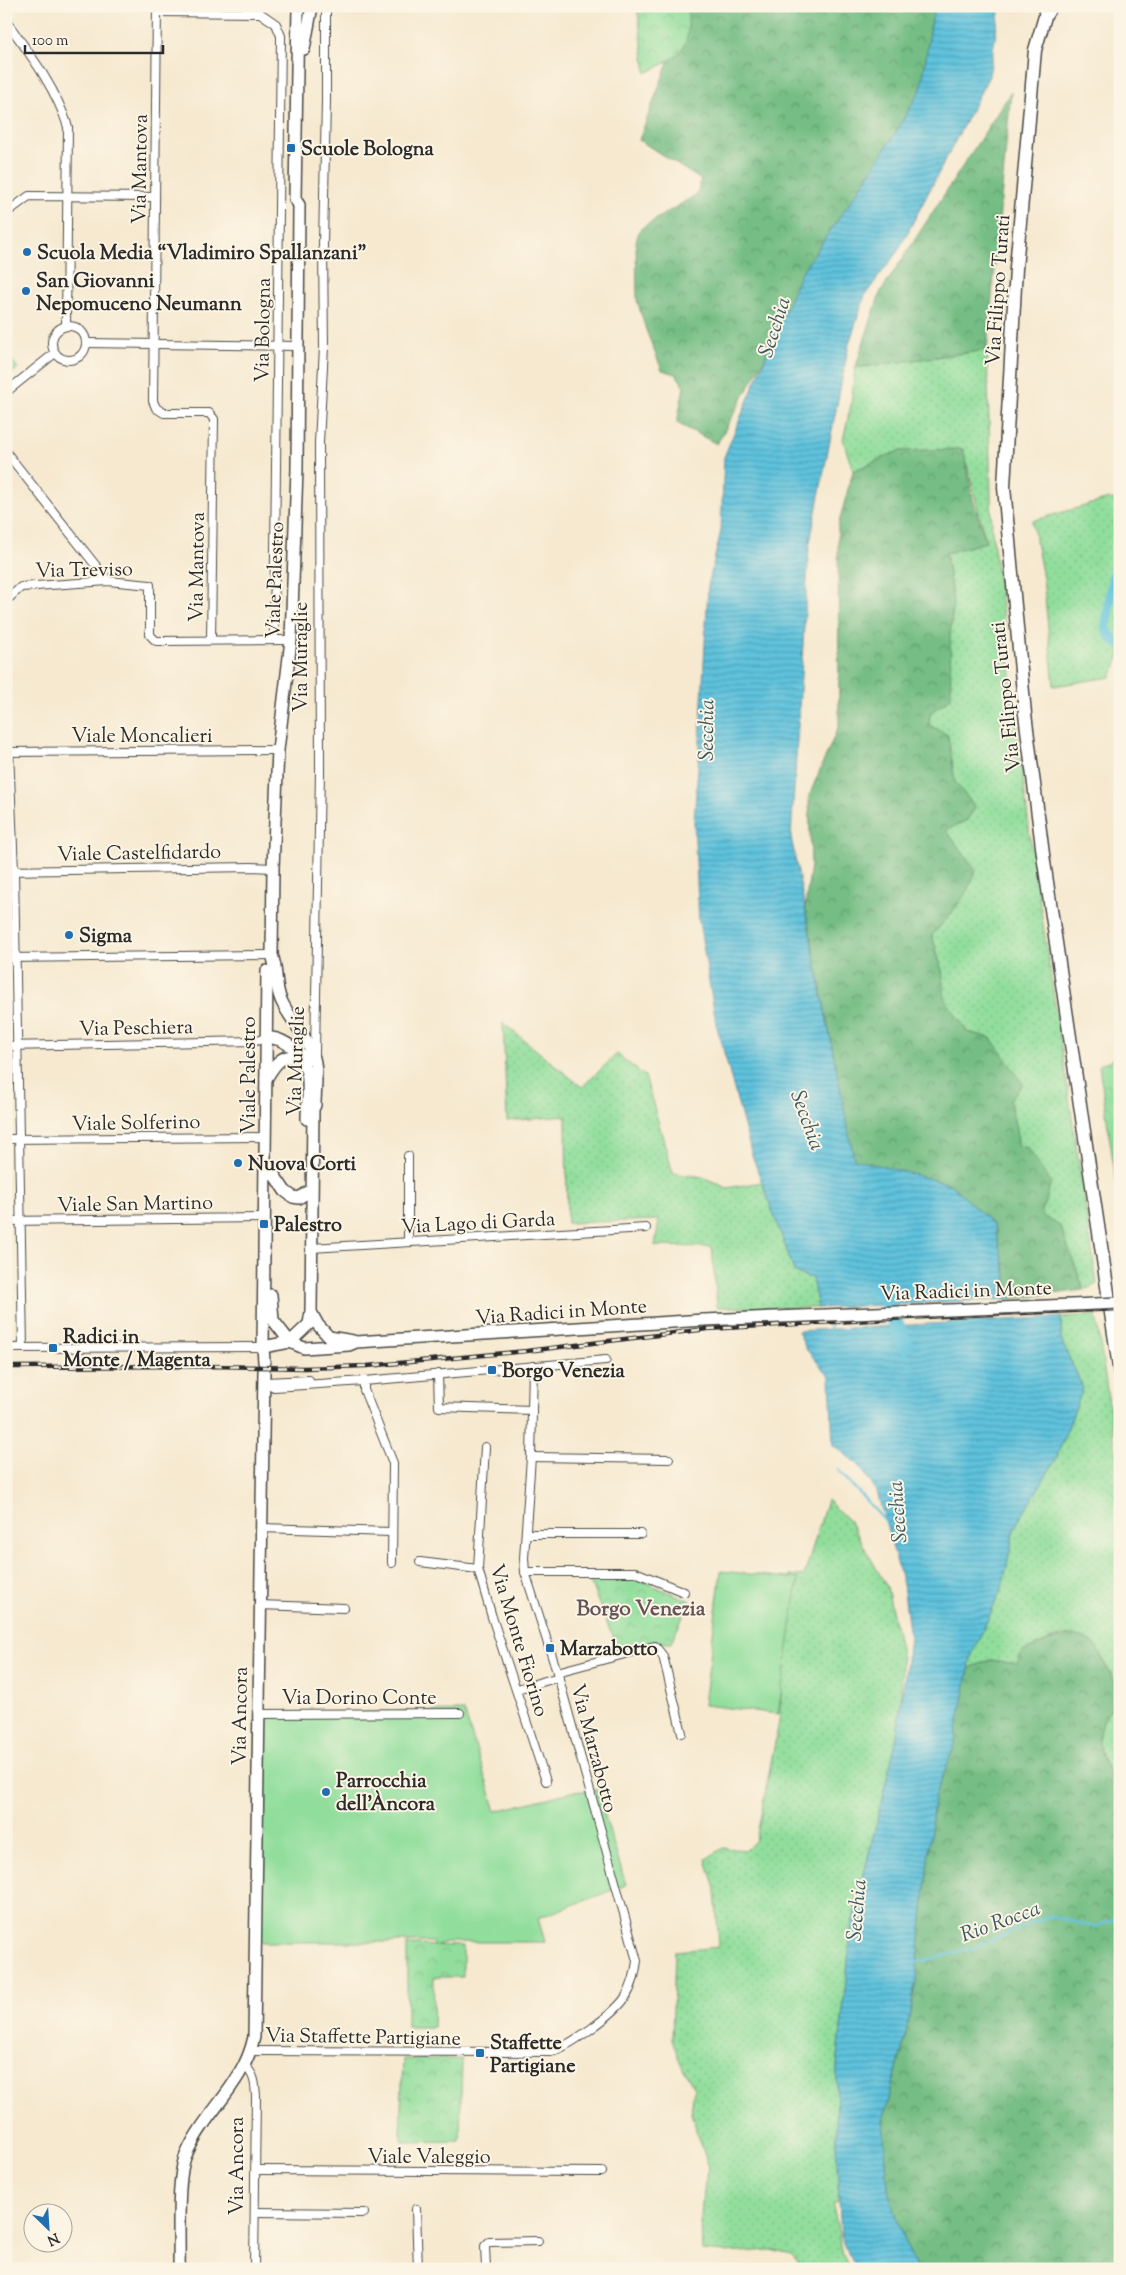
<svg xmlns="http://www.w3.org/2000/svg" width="1126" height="2275" viewBox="0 0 1126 2275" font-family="'Sorts Mill Goudy',serif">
<defs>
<pattern id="grass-dots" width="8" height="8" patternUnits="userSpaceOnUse" patternTransform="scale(1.25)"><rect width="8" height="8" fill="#91de9c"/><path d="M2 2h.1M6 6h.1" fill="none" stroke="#7dbf87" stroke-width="1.8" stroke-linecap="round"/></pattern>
<pattern id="forest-crowns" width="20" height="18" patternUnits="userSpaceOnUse" patternTransform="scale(1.25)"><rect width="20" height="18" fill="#74bd84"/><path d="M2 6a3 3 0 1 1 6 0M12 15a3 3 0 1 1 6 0" fill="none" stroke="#5f9a6c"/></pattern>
<pattern id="park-crowns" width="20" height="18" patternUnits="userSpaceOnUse" patternTransform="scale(1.25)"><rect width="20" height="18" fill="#91de9c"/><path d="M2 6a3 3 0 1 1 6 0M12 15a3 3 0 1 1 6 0" fill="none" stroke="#7dbf87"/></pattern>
<pattern id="water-rules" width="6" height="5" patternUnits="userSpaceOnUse" patternTransform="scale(1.25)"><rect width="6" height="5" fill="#5fc2dd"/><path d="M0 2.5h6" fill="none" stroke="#4f9eb3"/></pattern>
</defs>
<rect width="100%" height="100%" fill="#fcf5e5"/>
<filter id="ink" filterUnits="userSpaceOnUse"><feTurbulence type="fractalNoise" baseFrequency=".02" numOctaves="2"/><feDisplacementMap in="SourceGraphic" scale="10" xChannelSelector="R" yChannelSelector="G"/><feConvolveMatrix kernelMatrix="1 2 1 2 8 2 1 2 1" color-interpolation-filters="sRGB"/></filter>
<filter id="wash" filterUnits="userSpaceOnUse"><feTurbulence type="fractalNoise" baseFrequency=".0096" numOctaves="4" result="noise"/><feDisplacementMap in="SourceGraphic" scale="20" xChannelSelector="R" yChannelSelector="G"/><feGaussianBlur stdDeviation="1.12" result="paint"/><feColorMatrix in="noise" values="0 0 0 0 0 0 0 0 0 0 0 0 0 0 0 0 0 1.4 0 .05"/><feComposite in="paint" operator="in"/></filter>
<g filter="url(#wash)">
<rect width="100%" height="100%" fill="#f6e9d0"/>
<g fill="url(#grass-dots)" stroke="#5e8464">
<path d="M987 350 992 532 1011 674 1030 837 1097 1284 1084 1290 1060 1226 1041 1215 1019 1146 1010 1100 991 1038 967 1032 945 998 942 971 932 935 950 915 976 871 946 830 967 820 975 807 955 783 952 759 929 726 930 713 950 635 953 604 946 553 986 542 963 449 899 451 853 471 843 440 851 405 855 368Z"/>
<path d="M1109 499 1120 500V656L1111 677 1054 686 1043 578 1032 521Z"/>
<path d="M503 1023 582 1087 617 1054 645 1076 673 1173 703 1177 727 1188 762 1182 795 1273 812 1278 818 1308 717 1307 712 1247 655 1246 659 1220 567 1223 566 1116 507 1121Z"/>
<path d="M1096 1315 1120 1479V1796C1111 1775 1091 1745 1102 1723 1108 1712 1114 1704 1119 1692 1105 1660 1092 1622 1049 1640 1038 1645 1027 1657 1017 1664L991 1660 969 1668 972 1654 1002 1588 1015 1527 1056 1459 1083 1388 1061 1340V1317Z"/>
<path d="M827 1500 850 1522 887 1587 902 1658 901 1703 896 1741 852 1924 837 2066 836 2143 839 2200 833 2205 843 2255 850 2269H804L791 2255 771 2250 725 2253 702 2251 701 2217 703 2191 709 2168 691 2113 694 2088 679 2060 672 2039 675 1951 719 1947 715 1889 706 1859 723 1848 746 1850 756 1840 779 1722 790 1575 804 1576Z"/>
</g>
<g fill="url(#forest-crowns)" stroke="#507458">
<path d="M688 6H934L935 9 921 89 896 132 864 182 801 273 769 351 717 444 677 423 684 386 676 374 662 370 646 330 637 300 636 241 640 229 697 194 701 180 639 140 686 15Z"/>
<path d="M1011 92 987 350 855 368 880 293Z"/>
<path d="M963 449 973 500 986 542 946 553 953 604 950 635 951 698 930 713 929 725 948 735 955 782 975 807 967 820 946 830 976 871C967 896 950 916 932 935L942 971 945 998 967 1032 991 1038 1023 1084 1010 1100 1019 1146 1028 1148 1051 1183 1041 1215 1060 1226 1084 1290 1012 1299 994 1225 950 1184 854 1160 805 907 811 865 809 796 839 725 838 526 853 471 899 451Z"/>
<path d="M1074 1635 1095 1644 1119 1692C1115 1704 1108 1712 1102 1723 1091 1745 1111 1775 1120 1796V2269H917L904 2241 888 2188 883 2121 905 2039 916 1980 934 1799 954 1747 969 1668 991 1660 1017 1664 1022 1652 1048 1641Z"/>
</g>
<g fill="url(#park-crowns)" stroke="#5e8464">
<path d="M637 6H687C691 50 684 54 646 73Z"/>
<path d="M1120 1056V1195H1118L1099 1065Z"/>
<path d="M630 1576 690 1601 671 1643 651 1642 618 1650 588 1577Z"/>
<path d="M407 1945 463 1946V1977H434L433 2027H407Z"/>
<path d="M403 2059H462L460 2141 402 2142 400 2133Z"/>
</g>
<g fill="#91de9c" stroke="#5e8464">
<path d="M6 353 18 368 6 378Z"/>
<path d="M721 1571 798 1579 778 1714 704 1705Z"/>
<path d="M464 1711 496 1811 571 1792 597 1790 626 1885 538 1918 545 1942H447L434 1946 432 1942H254L256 1714Z"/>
</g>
<g fill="url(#water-rules)" stroke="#457684">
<path d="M934 6H1000L989 76 898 251 865 295 849 344 809 547 791 837 854 1159 950 1184 994 1225 1012 1299 818 1308 812 1278 795 1273 752 1155 716 1023 699 921 694 821 700 740 708 586 721 531 724 457 801 273 864 182 896 132 921 89Z"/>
<path d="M1061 1317V1340L1083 1388 1056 1459 1015 1527 1002 1588 972 1654 954 1747 934 1799 916 1980 905 2039 883 2121 888 2188 904 2241 917 2269H855L841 2236 836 2143 837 2066 852 1924 896 1741 910 1638 903 1584 877 1492 859 1465 833 1445 830 1377 806 1349 798 1331Z"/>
</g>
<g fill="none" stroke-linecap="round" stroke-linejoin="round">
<g stroke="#5fc2dd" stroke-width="2.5">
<path d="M829 1332 832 1318"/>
<path d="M838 1470 886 1522"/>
<path d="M918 1962 973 1948 1049 1916 1095 1927 1120 1917"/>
</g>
<path stroke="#5fc2dd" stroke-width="10" d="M1120 556 1115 565 1106 628 1113 640 1120 644"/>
<path stroke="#5fc2dd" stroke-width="16" d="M874 1290 885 1298 905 1346"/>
</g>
</g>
<g filter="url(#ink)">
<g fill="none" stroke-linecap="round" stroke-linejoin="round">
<g stroke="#494844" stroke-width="10">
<g id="street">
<path d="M157 6 153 401 156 408 164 413H209L214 419 211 640"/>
<path d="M157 12 260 13 276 24 281 36 274 640"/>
<path d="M6 21C30 54 56 88 68 127L66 326"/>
<path d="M6 213 29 196 155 197"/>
<circle cx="69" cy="343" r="17"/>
<path d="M86 343 297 346"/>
<path d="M6 392 55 353"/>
<path d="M6 452 108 581"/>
<path d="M9 598 21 587 108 581 150 585V635L156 641 291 640"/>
<path d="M6 752 278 750"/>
<path d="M9 752 14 871 23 1348"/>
<path d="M6 871 251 867 273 868"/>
<path d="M6 958 272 955"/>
<path d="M6 1046 256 1041 266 1038"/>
<path d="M315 1054 320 771 319 443 324 347 323 244 326 101V7L322 6"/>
<path d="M6 1139 266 1137"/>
<path d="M6 1221 264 1218"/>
<path d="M408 1242V1156"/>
<path d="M311 1248 646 1228"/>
<path d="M6 1348 263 1347"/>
<path d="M438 1374 439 1407 532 1410"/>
<path d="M364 1381V1390L393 1463 392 1563"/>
<path d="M264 1382 274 1387 364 1381 606 1360"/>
<path d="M266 1382 309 1380"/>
<path d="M485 1447 478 1569 492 1617 546 1781"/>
<path d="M531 1457 669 1459"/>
<path d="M261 1528 391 1532"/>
<path d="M527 1534H641"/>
<path d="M420 1562 478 1569"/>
<path d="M525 1572H635L684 1592"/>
<path d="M259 1605 344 1608"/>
<path d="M557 1672 655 1646 663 1656 682 1733"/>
<path d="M517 1689 559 1677"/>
<path d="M258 1714 460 1713"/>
<path d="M251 2051 551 2052C571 2045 613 2015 625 1998 633 1986 635 1974 637 1961L557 1672 525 1572 524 1558 531 1457 533 1366"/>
<path d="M245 2066C255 2075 255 2084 256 2096L254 2269"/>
<path d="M256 2170 602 2172"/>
<path d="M416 2209 418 2269"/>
<path d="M255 2212 364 2213"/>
<path d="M486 2269 485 2246 489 2242 538 2241"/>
</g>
</g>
<g stroke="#494844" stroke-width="14">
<g id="secondary">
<path d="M304 49 312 6"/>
<path d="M266 1038C281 1036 296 1050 307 1059"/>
<path d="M266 1079C272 1069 283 1049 298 1060 302 1063 305 1067 307 1072 310 1086 307 1105 307 1119"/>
<path d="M266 1163 285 1191 293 1197 299 1198 311 1190"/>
<path d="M271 1295 273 1320 290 1342"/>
<path d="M311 1312 318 1325 329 1337 353 1341"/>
<path d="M290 1342 309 1324 311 1312 313 1109 315 1105C315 1091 318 1071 314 1058 308 1037 290 1020 281 1000 274 984 278 970 272 955L273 868 278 750 291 640 297 469 299 205 295 199 298 6"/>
<path d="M263 1347 290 1342 304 1348 349 1345 356 1342 704 1320"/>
<path d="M264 1362 263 1347 267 971"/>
<path d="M179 2269C180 2241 176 2178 186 2155 205 2111 244 2085 254 2037L264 1371"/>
</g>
</g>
<g stroke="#494844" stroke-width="15">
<path id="primary" d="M1046 13 1035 50 1016 268 1004 487 1025 714 1044 862 1120 1374"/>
</g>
<g stroke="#494844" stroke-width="16">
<path id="highway" d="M1046 13 1050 6"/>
</g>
<use href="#street" stroke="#fff" stroke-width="8"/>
<use href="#secondary" stroke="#fff" stroke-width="11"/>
<use href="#primary" stroke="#fff" stroke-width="12"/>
<use href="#highway" stroke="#fff" stroke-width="14"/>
<g stroke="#2b2b2b" stroke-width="4.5">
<path id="rail" d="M6 1367 209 1366 304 1368 367 1366 527 1351 707 1329 944 1316 1120 1309"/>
</g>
<use href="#rail" stroke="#fcf5e5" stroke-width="2.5" stroke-dasharray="8" stroke-linecap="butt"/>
<g stroke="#494844" stroke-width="14" stroke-linecap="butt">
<path id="secondary-bridge" d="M704 1320 1120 1303"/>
</g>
<use href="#secondary-bridge" stroke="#fff" stroke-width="11"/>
</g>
</g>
<g fill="#1f6fb2" stroke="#fcf5e5" stroke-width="2">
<rect x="286" y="143" width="10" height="10" rx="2.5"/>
<circle cx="27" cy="252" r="5"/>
<circle cx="26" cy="291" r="5"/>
<circle cx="69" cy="935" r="5"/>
<circle cx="238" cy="1163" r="5"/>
<rect x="259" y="1219" width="10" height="10" rx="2.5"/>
<rect x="48" y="1343" width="10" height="10" rx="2.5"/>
<rect x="487" y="1365" width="10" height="10" rx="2.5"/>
<rect x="545" y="1643" width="10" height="10" rx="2.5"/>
<circle cx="326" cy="1792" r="5"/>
<rect x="475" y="2048" width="10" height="10" rx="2.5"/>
</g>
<g text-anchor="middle" stroke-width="4" stroke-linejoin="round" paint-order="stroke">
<g font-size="20" font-weight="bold" fill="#2b2b2b" stroke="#fcf5e5" text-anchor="start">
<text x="301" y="155">Scuole Bologna</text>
<text x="37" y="259">Scuola Media “Vladimiro Spallanzani”</text>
<text x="36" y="287">San Giovanni<tspan x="36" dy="23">Nepomuceno Neumann</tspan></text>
<text x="79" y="942">Sigma</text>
<text x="248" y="1170">Nuova Corti</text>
<text x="274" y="1231">Palestro</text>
<text x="63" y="1343">Radici in<tspan x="63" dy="23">Monte / Magenta</tspan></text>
<text x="502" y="1377">Borgo Venezia</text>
<text x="560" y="1655">Marzabotto</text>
<text x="336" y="1787">Parrocchia<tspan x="336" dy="23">dell'Àncora</tspan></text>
<text x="490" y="2049">Staffette<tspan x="490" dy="23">Partigiane</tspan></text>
</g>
<g font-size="20" fill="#2b2b2b" stroke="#fcf5e5">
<text transform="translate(139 169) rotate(-89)" y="7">Via Mantova</text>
<text transform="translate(997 290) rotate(-86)" y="7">Via Filippo Turati</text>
<text transform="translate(262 330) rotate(-89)" y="7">Via Bologna</text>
<text transform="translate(196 567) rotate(-89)" y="7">Via Mantova</text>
<text transform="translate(84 569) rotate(-1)" y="7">Via Treviso</text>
<text transform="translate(274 580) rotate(-88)" y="7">Viale Palestro</text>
<text transform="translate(300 657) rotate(-90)" y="7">Via Muraglie</text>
<text transform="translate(1005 697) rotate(-96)" y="7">Via Filippo Turati</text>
<text x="142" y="742">Viale Moncalieri</text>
<text transform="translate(139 852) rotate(-1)" y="7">Viale Castelfidardo</text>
<text transform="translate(136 1027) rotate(-1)" y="7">Via Peschiera</text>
<text transform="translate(295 1061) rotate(-88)" y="7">Via Muraglie</text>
<text transform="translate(248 1075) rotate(-90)" y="7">Viale Palestro</text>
<text transform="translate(136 1122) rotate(-1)" y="7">Viale Solferino</text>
<text transform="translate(135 1203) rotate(-1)" y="7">Viale San Martino</text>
<text transform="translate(478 1222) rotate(-3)" y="7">Via Lago di Garda</text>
<text transform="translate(966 1290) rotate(-2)" y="7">Via Radici in Monte</text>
<text transform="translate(561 1311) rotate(-4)" y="7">Via Radici in Monte</text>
<text transform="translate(520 1640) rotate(73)" y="7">Via Monte Fiorino</text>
<text x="359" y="1704">Via Dorino Conte</text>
<text transform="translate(239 1716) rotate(-89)" y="7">Via Ancora</text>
<text transform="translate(595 1748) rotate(75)" y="7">Via Marzabotto</text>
<text transform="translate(363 2036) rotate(1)" y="7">Via Staffette Partigiane</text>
<text x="429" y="2163">Viale Valeggio</text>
<text transform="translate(236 2166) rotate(-90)" y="7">Via Ancora</text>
</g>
<g font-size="21" font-style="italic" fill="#3b5860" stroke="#fcf5e5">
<text transform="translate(774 327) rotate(-72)" y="7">Secchia</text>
<text transform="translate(706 730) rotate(-89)" y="7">Secchia</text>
<text transform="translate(808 1120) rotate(70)" y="7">Secchia</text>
<text transform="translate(897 1512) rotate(-94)" y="7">Secchia</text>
<text transform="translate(856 1910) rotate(-85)" y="7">Secchia</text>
<text transform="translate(1000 1921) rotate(-20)" y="7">Rio Rocca</text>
</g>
<g font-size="21" font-weight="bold" fill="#66535a" stroke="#fcf5e5">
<text x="641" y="1615">Borgo Venezia</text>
</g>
</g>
<rect width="1126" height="2275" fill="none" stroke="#fcf5e5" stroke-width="25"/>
<g transform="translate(48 2228) rotate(155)"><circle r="24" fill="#fcf5e5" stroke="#a8a49b"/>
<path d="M0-4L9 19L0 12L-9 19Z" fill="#1f6fb2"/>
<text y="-8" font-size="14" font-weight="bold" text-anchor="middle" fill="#2b2b2b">N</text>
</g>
<path d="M25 45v8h138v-8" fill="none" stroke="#2b2b2b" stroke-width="2.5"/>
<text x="32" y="45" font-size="15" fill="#2b2b2b" stroke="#fcf5e5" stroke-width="4" paint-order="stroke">100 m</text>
</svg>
